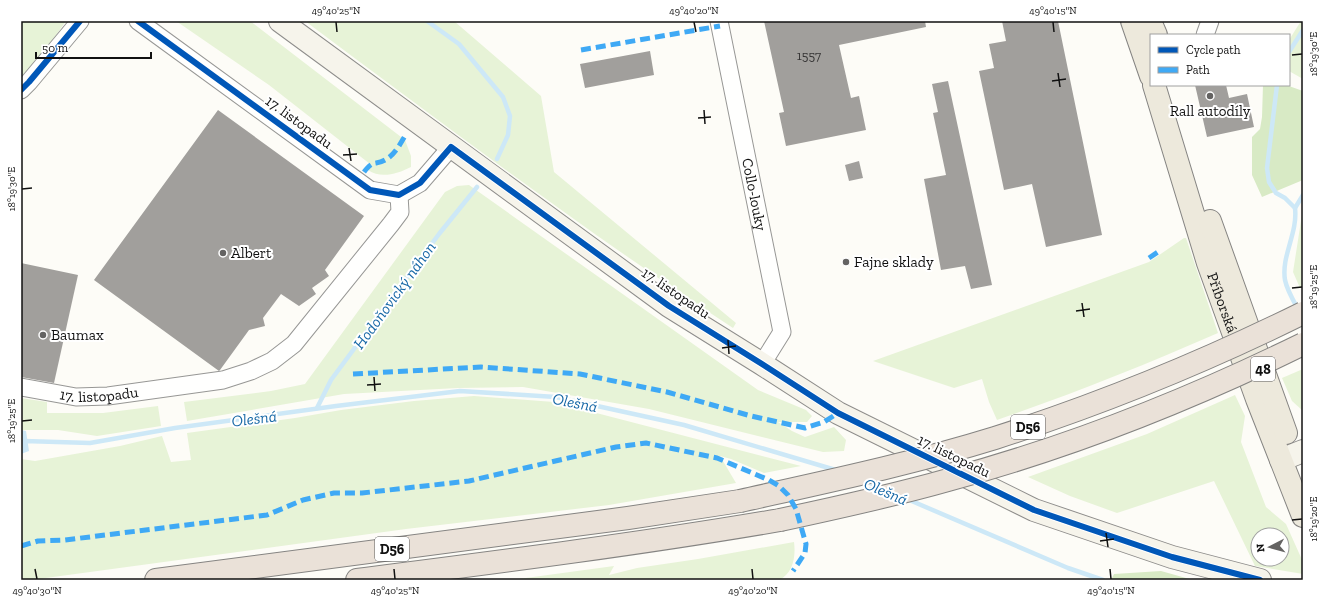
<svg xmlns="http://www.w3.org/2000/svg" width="1324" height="601" viewBox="0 0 1324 601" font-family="'Zilla Slab',serif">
<rect width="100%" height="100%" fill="#fdfcf7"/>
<g fill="#e7f3d7" fill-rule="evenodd">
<path d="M21 21H66L32 69 21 79Z"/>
<path d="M176 21H250L405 140 411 156V167C397 174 381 179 368 170L370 164 269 85Z"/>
<path d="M305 21H454L541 96 554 172 736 323 733 328C586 232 446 126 305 21Z"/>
<path d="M1301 21H1303V79L1289 71V40Z"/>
<path d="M469 185 758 390 806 410 812 416 807 422H778L792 431 805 437 834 427 846 440 844 451 823 452 649 409 523 387 458 388 344 394 187 421 184 402 271 391 305 384 445 192 457 186Z"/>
<path d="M1303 208V287L1300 288 1293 272Z"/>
<path d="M1184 238H1186L1218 333C1145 365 1072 394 997 420L989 402 982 379 954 388 873 361 1149 262Z"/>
<path d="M1303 369V411L1292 401 1282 378Z"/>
<path d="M1235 395 1245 416 1241 442 1266 507 1286 524 1303 562V574L1255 566 1214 481 1117 513 1070 496 1028 477 1147 434ZM1258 535H1282V559H1258Z"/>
<path d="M474 396 554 402 801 466 764 473 731 459 720 456 736 483 609 505 406 529 31 580H21V459L35 461 120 446 162 436 171 462 191 460 187 433 295 418 341 410 414 401Z"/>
<path d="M21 398 47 402V413H103L158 406 161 426 97 436 58 430H21Z"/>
<path d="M794 542C796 557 793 573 779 580H511L614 566 609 575 637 568 698 559Z"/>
</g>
<g fill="#d8eac5">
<path d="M1263 85H1286L1303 91V180L1262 197 1252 175V137L1260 129 1262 117Z"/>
<path d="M1161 571 1193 580H1111L1114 574Z"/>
</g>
<path fill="#cde8f7" d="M21 430 26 431 29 451 21 454Z"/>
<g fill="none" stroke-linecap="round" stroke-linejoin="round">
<g stroke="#cde8f7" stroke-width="4.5">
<path d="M427 21 459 44 503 97 510 116 508 135 497 159"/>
<path d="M1289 52 1303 30"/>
<path d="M1277 85 1267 168 1269 182 1276 193 1285 198 1295 208C1298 233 1281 256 1285 280 1287 290 1293 300 1298 309"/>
<path d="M1295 208 1303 195"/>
<path d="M317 408 331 380 439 234 477 187"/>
<path d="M21 443 24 441 90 443 175 428 336 406 460 391 556 397 684 425 839 471"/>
<path d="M865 481 884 489"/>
<path d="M907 499 1068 568 1103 580"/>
</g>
</g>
<g fill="#a19f9c">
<path d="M764 21H925L926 27 839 45 851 98 859 96 866 130 786 146 779 113 784 112Z"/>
<path d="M1002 21H1058L1102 235 1046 247 1032 184 1004 190 979 71 994 68 989 44 1006 41Z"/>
<path d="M650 51 654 75 585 88 580 64Z"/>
<path d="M948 81 992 285 971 289 965 266 941 270 924 179 946 175 933 113 938 112 932 84Z"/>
<path d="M1195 85H1226L1229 98 1247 94 1254 127 1207 137Z"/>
<path d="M218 110 364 216 325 270 329 276 312 288 316 294 299 306 281 294 263 318 265 326 249 330 220 370 219 371 94 280Z"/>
<path d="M859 161 863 178 849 181 845 165Z"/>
<path d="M21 263 78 275 54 383 21 377Z"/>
</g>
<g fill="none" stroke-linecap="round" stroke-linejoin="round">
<g stroke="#979795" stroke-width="19">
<g id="minor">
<path d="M138 21 370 190 399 195 420 183 451 147"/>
<path id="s1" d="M719 21 782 332 762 364"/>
<path d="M1205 35 1210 21"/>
<path d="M21 90 29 82 80 21"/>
<path id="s2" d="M21 387 76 397 108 396 223 380 251 371 272 361 294 344 391 224 400 212 399 195"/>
</g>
</g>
<g stroke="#8e8d8b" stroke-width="24">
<g id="secondary">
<path d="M280 21 669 306 762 364 838 413 1034 510 1172 557 1260 580"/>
<path d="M1281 460 1303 451"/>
</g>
</g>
<g stroke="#858482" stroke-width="24">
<g id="primary">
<path d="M1132 21 1151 76"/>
<path d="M1150 21 1156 35"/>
<path id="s3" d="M1154 85 1208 263 1257 399 1303 516"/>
<path d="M1210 221 1286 433"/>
</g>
</g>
<g stroke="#858482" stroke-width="24">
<g id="motorway">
<path d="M156 580 628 518 740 501"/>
<path d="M357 580C498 562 640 544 780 520"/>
</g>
</g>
<use href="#minor" stroke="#fffffe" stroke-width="17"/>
<use href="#secondary" stroke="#f6f4eb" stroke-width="22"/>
<use href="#primary" stroke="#ede9dc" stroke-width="22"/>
<use href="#motorway" stroke="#eae1d8" stroke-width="22"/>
<g stroke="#858482" stroke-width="24" stroke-linecap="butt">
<g id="motorway-bridge">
<path d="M740 501C825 482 911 464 995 438 1101 404 1204 362 1303 313"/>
<path d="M780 520C836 508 892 496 948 480 1070 447 1189 400 1303 344"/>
</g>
</g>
<use href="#motorway-bridge" stroke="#eae1d8" stroke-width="22"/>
<g stroke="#3fa9f5" stroke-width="5" stroke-dasharray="10 5" stroke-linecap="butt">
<path d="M581 50 720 26"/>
<path d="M364 172C374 159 374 166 385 160 395 155 400 144 405 136"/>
<path d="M1149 258 1158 252"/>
<path d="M353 374 481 367 580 374 667 392 751 416 805 428 824 422 838 413"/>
<path d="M21 546 38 541 65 540 267 515 303 500 334 493H362L469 481 616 447 646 443 717 458 769 480 779 486 788 495 796 509 806 544 805 553 793 571"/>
</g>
<g stroke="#fff" stroke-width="8">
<g id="cycleway">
<path d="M138 21 370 190 399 195 420 183 451 147 669 306 762 364 838 413 1034 510 1172 557 1260 580"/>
<path d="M21 90 29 82 80 21"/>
</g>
</g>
<use href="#cycleway" stroke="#0057b8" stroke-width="6"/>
</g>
<path fill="none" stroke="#111" stroke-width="1.5" d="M336 22 337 32M694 22 696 32M1053 22 1054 32M1292 55 1302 54M1058 73 1060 87M1052 81 1066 79M704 110 705 124M698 118 711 117M349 148 351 161M343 155 357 154M22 189 32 188M1292 288 1302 287M1082 303 1084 317M1076 311 1090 309M728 340 729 354M722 348 736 346M374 377 375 391M367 385 381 384M22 421 32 420M1292 520 1302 519M1106 533 1108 547M1100 541 1114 539M35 569 37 579M394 569 395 579M752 569 753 579M1110 569 1111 579"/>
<g fill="#646362" stroke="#fff" stroke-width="1.5">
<circle cx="1210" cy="96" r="4"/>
<circle cx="223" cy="253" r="4"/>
<circle cx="846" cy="262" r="4"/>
<circle cx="43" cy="335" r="4"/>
</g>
<g text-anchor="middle" stroke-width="4" stroke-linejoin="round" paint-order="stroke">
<g font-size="13" fill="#353434">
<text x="809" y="60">1557</text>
</g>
<g fill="#fff" stroke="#585858" stroke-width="1">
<rect x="1251" y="357" width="24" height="24" rx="3"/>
<rect x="1011" y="415" width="34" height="24" rx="3"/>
<rect x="375" y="537" width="34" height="24" rx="3"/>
</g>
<g font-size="14" font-weight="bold" fill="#111">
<text x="1263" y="374">48</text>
<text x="1028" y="432">D56</text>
<text x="392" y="554">D56</text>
</g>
<g font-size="15" fill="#111" stroke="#fff" text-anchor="start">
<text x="1210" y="116" text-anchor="middle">Rall autodíly</text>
<text x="231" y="258">Albert</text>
<text x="854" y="267">Fajne sklady</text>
<text x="51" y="340">Baumax</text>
</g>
<g font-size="15" fill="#111" stroke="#fff">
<text transform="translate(299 122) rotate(36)" y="5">17. listopadu</text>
<text dy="5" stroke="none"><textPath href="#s1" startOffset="177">Collo-louky</textPath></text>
<text transform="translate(676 293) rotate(34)" y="5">17. listopadu</text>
<text dy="5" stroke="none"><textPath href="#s3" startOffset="228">Příborská</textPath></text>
<text dy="5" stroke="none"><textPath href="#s2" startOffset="79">17. listopadu</textPath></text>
<text transform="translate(954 456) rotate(26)" y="5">17. listopadu</text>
</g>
<g font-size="16" font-style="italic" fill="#1768a6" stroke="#fff">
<text transform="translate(394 295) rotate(-54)" y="6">Hodoňovický náhon</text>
<text transform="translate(575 402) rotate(11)" y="6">Olešná</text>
<text transform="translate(254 418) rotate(-7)" y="6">Olešná</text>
<text transform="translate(886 491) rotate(23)" y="6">Olešná</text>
</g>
</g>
<rect width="1324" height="601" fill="none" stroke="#ffffff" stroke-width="44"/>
<rect x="1150" y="34" width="140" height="52" fill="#ffffff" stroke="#a0a0a0"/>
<rect x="1158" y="47" width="20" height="6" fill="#0057b8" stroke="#a0a0a0"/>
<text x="1186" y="54" font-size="12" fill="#111111">Cycle path</text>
<rect x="1158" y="67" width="20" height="6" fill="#3fa9f5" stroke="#a0a0a0"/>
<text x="1186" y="74" font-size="12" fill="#111111">Path</text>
<g transform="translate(1270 547) rotate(264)"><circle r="19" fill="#ffffff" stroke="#a0a0a0"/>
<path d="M0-3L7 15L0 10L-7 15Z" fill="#646362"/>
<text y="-6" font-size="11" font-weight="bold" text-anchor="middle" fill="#111111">N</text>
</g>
<path d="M36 52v6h115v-6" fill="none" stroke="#111111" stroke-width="2"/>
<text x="42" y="52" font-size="12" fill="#111111" stroke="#ffffff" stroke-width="3" paint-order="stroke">50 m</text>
<rect x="22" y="22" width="1280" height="557" fill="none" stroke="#111" stroke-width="1.5"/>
<g font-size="10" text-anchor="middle" fill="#111">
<text x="336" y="14">49°40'25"N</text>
<text x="694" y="14">49°40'20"N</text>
<text x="1053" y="14">49°40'15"N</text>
<text transform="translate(1313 54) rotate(-90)" y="4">18°19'30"E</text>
<text transform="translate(11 189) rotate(-90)" y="4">18°19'30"E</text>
<text transform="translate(1313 287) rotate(-90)" y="4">18°19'25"E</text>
<text transform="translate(11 421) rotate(-90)" y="4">18°19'25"E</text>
<text transform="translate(1313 519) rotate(-90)" y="4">18°19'20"E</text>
<text x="37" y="594">49°40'30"N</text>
<text x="395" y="594">49°40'25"N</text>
<text x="753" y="594">49°40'20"N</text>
<text x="1111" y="594">49°40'15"N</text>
</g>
</svg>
